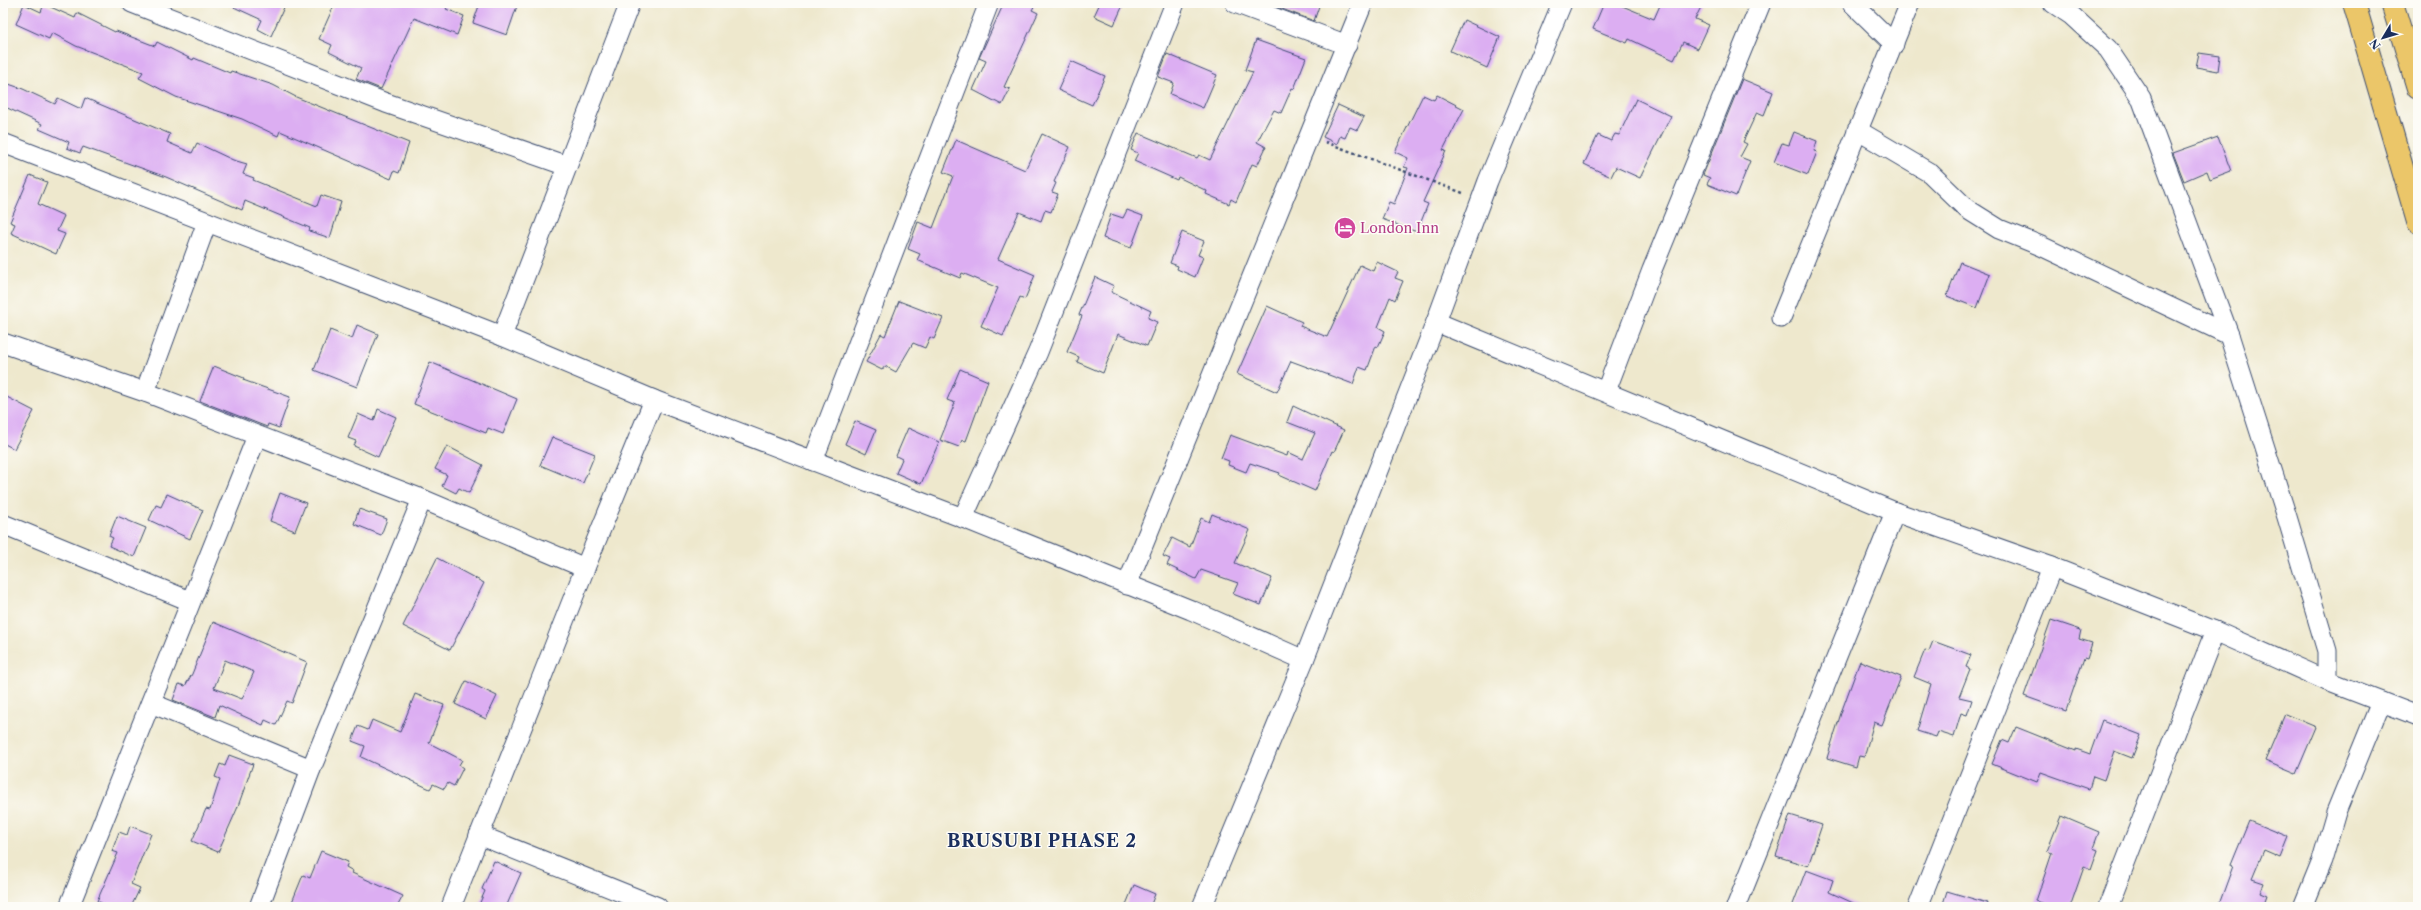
<svg xmlns="http://www.w3.org/2000/svg" width="2421" height="910" viewBox="0 0 2421 910" font-family="'Libre Caslon Text',serif">
<rect width="100%" height="100%" fill="#fdfcf7"/>
<filter id="ink" filterUnits="userSpaceOnUse"><feTurbulence type="fractalNoise" baseFrequency=".025" numOctaves="2"/><feDisplacementMap in="SourceGraphic" scale="8" xChannelSelector="R" yChannelSelector="G"/><feConvolveMatrix kernelMatrix="1 2 1 2 8 2 1 2 1" color-interpolation-filters="sRGB"/></filter>
<filter id="wash" filterUnits="userSpaceOnUse"><feTurbulence type="fractalNoise" baseFrequency=".012" numOctaves="4" result="noise"/><feDisplacementMap in="SourceGraphic" scale="16" xChannelSelector="R" yChannelSelector="G"/><feGaussianBlur stdDeviation="0.9" result="paint"/><feColorMatrix in="noise" values="0 0 0 0 0 0 0 0 0 0 0 0 0 0 0 0 0 1.4 0 .05"/><feComposite in="paint" operator="in"/></filter>
<g filter="url(#wash)">
<rect width="100%" height="100%" fill="#eee8cd"/>
<g id="blocks">
<g fill="#dcaef2" fill-rule="evenodd">
<path d="M225 3H286L271 36 258 29 262 20Z"/>
<path d="M335 3H449L446 9 464 16 457 35 414 18 381 89 356 79 361 68 329 52 332 45 319 39Z"/>
<path d="M480 3H518L507 35 473 23Z"/>
<path d="M1004 3H1036L1032 10 1038 13 1004 87 1010 89 1002 105 973 90 986 61 979 58Z"/>
<path d="M1100 3H1124L1114 25 1094 16Z"/>
<path d="M1266 3H1320L1314 21Z"/>
<path d="M1604 3H1615L1654 19 1661 3H1703L1695 19 1709 25 1698 49 1683 42 1674 60 1629 39 1627 43 1593 29Z"/>
<path d="M24 4 41 12 44 4 75 18 77 13 115 32 116 31 155 46 157 42 193 60 194 58 230 73 231 71 273 85 296 97 409 143 399 173 394 171 391 179 280 131 278 136 242 119 176 97 139 78 143 72 76 46 52 33 49 39 16 24Z"/>
<path d="M1464 20 1500 37 1487 68 1450 51Z"/>
<path d="M1256 40 1306 58 1294 89 1292 88 1281 113 1274 110 1257 142 1266 147 1257 166 1252 164 1236 202 1231 199 1229 204 1206 194 1207 191 1178 177 1177 180 1134 161 1138 153 1131 150 1138 133 1197 158 1199 155 1210 160 1253 72 1245 70Z"/>
<path d="M2199 53 2220 56 2218 71 2196 67Z"/>
<path d="M1167 54 1217 75 1203 108 1170 94 1174 83 1158 77Z"/>
<path d="M1071 61 1105 76 1092 105 1058 90Z"/>
<path d="M1742 79 1773 92 1764 115 1757 112 1743 142 1747 144 1740 157 1750 161 1736 196 1707 184 1710 178 1703 175Z"/>
<path d="M3 82 23 89 55 104 58 98 81 109 85 98 170 134 167 142 192 153 197 143 233 160 247 164 243 174 254 178 253 180 317 206 321 195 341 202 330 238 309 231 310 228 245 201 242 210 166 177 83 147 80 153 67 148 69 142 39 129 42 124 3 106Z"/>
<path d="M1423 95 1434 100 1437 95 1464 109 1443 150 1446 151 1423 202 1428 204 1417 232 1382 219 1389 202 1394 204 1408 168 1404 167 1408 158 1395 152Z"/>
<path d="M1636 99 1671 116 1640 178 1616 167 1611 177 1584 164 1598 135 1611 141 1615 134 1619 135Z"/>
<path d="M1338 105 1364 117 1357 130 1350 127 1345 138 1340 136 1337 144 1323 137Z"/>
<path d="M1794 132 1817 141 1814 151 1817 152 1808 175 1774 162 1782 143 1789 145Z"/>
<path d="M1042 134 1070 147 1054 182 1056 183 1052 192 1058 194 1051 212 1045 210 1041 221 1019 212 998 259 1035 275 1025 299 1020 297 1003 336 981 326 998 288 962 273 960 278 917 260 920 254 908 249 918 222 933 228 953 176 943 172 956 140 1025 170Z"/>
<path d="M2218 137 2231 171 2210 179 2207 171 2184 181 2173 153Z"/>
<path d="M30 175 47 182 38 204 64 216 57 231 65 234 56 254 11 233 15 224 10 222Z"/>
<path d="M1127 210 1143 216 1131 248 1103 238 1111 214 1123 218Z"/>
<path d="M1182 232 1204 241 1198 255 1203 257 1195 277 1177 269 1178 266 1170 263Z"/>
<path d="M1377 262 1398 272 1395 278 1403 281 1395 300 1390 297 1378 327 1385 331 1378 347 1376 346 1367 370 1359 367 1353 384 1291 361 1277 392 1237 374 1267 306 1302 322 1300 326 1327 337 1360 265 1373 271Z"/>
<path d="M1960 262 1990 274 1977 308 1947 296Z"/>
<path d="M1095 277 1114 286 1111 292 1151 311 1148 318 1157 322 1147 346 1118 334 1103 373 1077 362 1079 357 1067 352 1082 316 1079 315Z"/>
<path d="M899 301 943 318 934 339 930 337 925 348 913 343 896 372 885 366 882 370 866 362 881 334 885 336Z"/>
<path d="M357 325 378 334 357 387 314 370 330 330 352 339Z"/>
<path d="M430 362 517 399 503 434 488 428 486 433 414 404Z"/>
<path d="M214 366 244 378 243 380 290 397 279 428 268 424 267 427 200 401Z"/>
<path d="M960 369 988 381 966 441 962 440 959 447 940 440 955 403 947 400Z"/>
<path d="M3 395 34 411 14 449 3 443Z"/>
<path d="M1293 406 1344 430 1334 452 1332 451 1315 491 1279 475 1280 473 1250 463 1246 472 1228 465 1229 461 1221 458 1230 435 1287 456 1288 452 1303 459 1315 433 1287 422Z"/>
<path d="M378 409 396 417 378 457 354 446 356 441 348 438 358 414 374 421Z"/>
<path d="M855 421 876 430 866 454 845 444Z"/>
<path d="M908 428 939 442 921 484 896 473 902 459 896 456Z"/>
<path d="M552 437 595 454 583 483 540 465Z"/>
<path d="M447 446 483 465 469 493 459 488 456 493 442 486 447 475 435 469Z"/>
<path d="M280 493 306 503 295 531 270 521Z"/>
<path d="M167 494 203 510 190 539 149 520 156 505 161 507Z"/>
<path d="M359 509 387 519 381 535 354 524Z"/>
<path d="M1212 514 1250 530 1235 563 1272 578 1261 605 1233 594 1238 583 1201 570 1196 579 1167 565 1170 559 1163 556 1172 538 1190 547 1201 518 1209 522Z"/>
<path d="M117 516 146 528 134 557 109 546 113 538 109 536Z"/>
<path d="M437 558 484 583 450 650 403 626Z"/>
<path d="M2051 620 2081 630 2079 639 2092 643 2087 659 2084 658 2066 711 2024 696Z"/>
<path d="M213 622 307 662 292 703 287 701 276 725 265 720 263 725 219 705 215 717 173 700 179 684 185 686 192 674ZM225 660 254 672 242 699 214 688Z"/>
<path d="M1933 641 1971 655 1966 667 1970 669 1959 697 1972 700 1967 715 1961 713 1954 737 1938 732 1936 737 1917 731 1931 684 1914 677 1925 650 1929 651Z"/>
<path d="M1860 661 1901 677 1882 725 1874 722 1864 757 1859 756 1856 767 1827 758 1842 710Z"/>
<path d="M466 681 497 696 486 719 455 704Z"/>
<path d="M415 694 444 705 429 743 462 760 459 765 463 768 454 786 448 783 444 789 433 784 430 789 361 757 365 746 352 741 358 726 368 730 372 720 400 732Z"/>
<path d="M2285 714 2316 727 2296 774 2265 761Z"/>
<path d="M2102 720 2141 735 2132 758 2114 751 2104 780 2093 776 2089 789 2041 772 2037 782 1992 764 2002 740 2009 743 2016 727 2076 751V749L2090 754Z"/>
<path d="M229 755 253 764 237 809 218 852 192 841 206 809 210 810 220 779 215 777 220 764 225 766Z"/>
<path d="M1790 815 1822 825 1808 866 1776 856Z"/>
<path d="M2061 816 2099 832 2093 848 2098 850 2091 870 2084 867 2070 907H2054L2036 901 2052 853 2047 851Z"/>
<path d="M2249 821 2288 837 2280 857 2264 850 2252 879 2264 883 2260 893 2267 896 2263 907H2218L2233 866 2231 865Z"/>
<path d="M130 826 151 834 131 884 140 888 131 907H110L97 901 118 853 112 851 119 832 127 835Z"/>
<path d="M321 851 348 862 346 867 353 871 352 873 403 896 397 907H290L303 875 310 878Z"/>
<path d="M494 861 521 873 506 907H478L485 891 482 889Z"/>
<path d="M1806 870 1833 880 1829 892 1862 907H1792Z"/>
<path d="M1134 885 1155 894 1150 907H1125Z"/>
<path d="M1947 891 1987 903 1986 907H1942Z"/>
</g>
</g>
</g>
<g filter="url(#ink)">
<use href="#blocks" fill-opacity="0" stroke="#3b4b6f" stroke-width="1"/>
<g fill="none" stroke-linecap="round" stroke-linejoin="round">
<g stroke="#3b4b6f" stroke-width="21">
<g id="minor">
<path d="M132 3 386 103 567 166"/>
<path d="M1235 3 1347 45"/>
<path d="M1852 3 1894 44"/>
<path d="M2053 3 2071 15 2108 49 2141 98 2229 335 2287 517 2327 651V681"/>
<path d="M1857 130 1930 173 1967 209 1999 229 2041 246 2229 335"/>
<path d="M3 143 502 336 654 400 963 518 1191 610 1304 660"/>
<path d="M1781 318 1910 3"/>
<path d="M1436 322 1895 512 2052 567 2215 631 2327 681 2418 716"/>
<path d="M502 336 630 3"/>
<path d="M3 343 145 392 422 499 585 568"/>
<path d="M1606 391 1652 270 1761 3"/>
<path d="M145 392 207 222"/>
<path d="M813 461 989 3"/>
<path d="M963 518 1038 352 1175 3"/>
<path d="M3 524 190 601"/>
<path d="M1127 585 1363 3"/>
<path d="M151 703 311 769"/>
<path d="M479 835 658 907"/>
<path d="M69 907 257 436"/>
<path d="M259 907 311 769 422 499"/>
<path d="M451 907 585 568 654 400"/>
<path d="M1202 907 1304 660 1436 322 1488 181 1562 3"/>
<path d="M1736 907 1895 512"/>
<path d="M1918 907 2052 567"/>
<path d="M2108 907 2215 631"/>
<path d="M2303 907 2322 860 2336 812 2381 702"/>
</g>
</g>
<g stroke="#3b4b6f" stroke-width="24">
<g id="major">
<path d="M2354 3 2418 222"/>
<path d="M2392 3 2418 88"/>
</g>
</g>
<path stroke="#3b4b6f" stroke-width="2.5" stroke-dasharray="3 3" stroke-linecap="butt" d="M1325 142 1463 193"/>
<use href="#minor" stroke="#fff" stroke-width="19"/>
<use href="#major" stroke="#ebc669" stroke-width="22"/>
</g>
</g>
<defs>
<g id="hotel-disc" transform="scale(1.15)"><circle r="9.5" fill="#d1479c" stroke="#fdfcf7"/><path d="M-6-4.5h1.5V1H6V5H4.5V3h-9V5H-6ZM-4 0a1.8 1.8 0 1 1 3.6 0ZM.5 0V-2.5h3Q6-2.5 6 0Z" fill="#fff"/></g>
</defs>
<g fill-rule="evenodd">
<use href="#hotel-disc" x="1345" y="228"/>
</g>
<g text-anchor="middle" stroke-width="3" stroke-linejoin="round" paint-order="stroke">
<g font-size="14" fill="#b23c85" stroke="#fdfcf7" text-anchor="start">
<text x="1360" y="233">London Inn</text>
</g>
<g font-size="18" font-weight="bold" letter-spacing="1" fill="#1b2f5e" stroke="#fdfcf7">
<text x="1042" y="847">BRUSUBI PHASE 2</text>
</g>
</g>
<rect width="2421" height="910" fill="none" stroke="#fdfcf7" stroke-width="16"/>
<g transform="translate(2383 38) rotate(232)" stroke="#fdfcf7" stroke-width="3" paint-order="stroke">
<path d="M0-3L7 15L0 10L-7 15Z" fill="#1b2f5e"/>
<text y="-6" font-size="11" font-weight="bold" text-anchor="middle" fill="#1b2f5e">N</text>
</g>
</svg>
